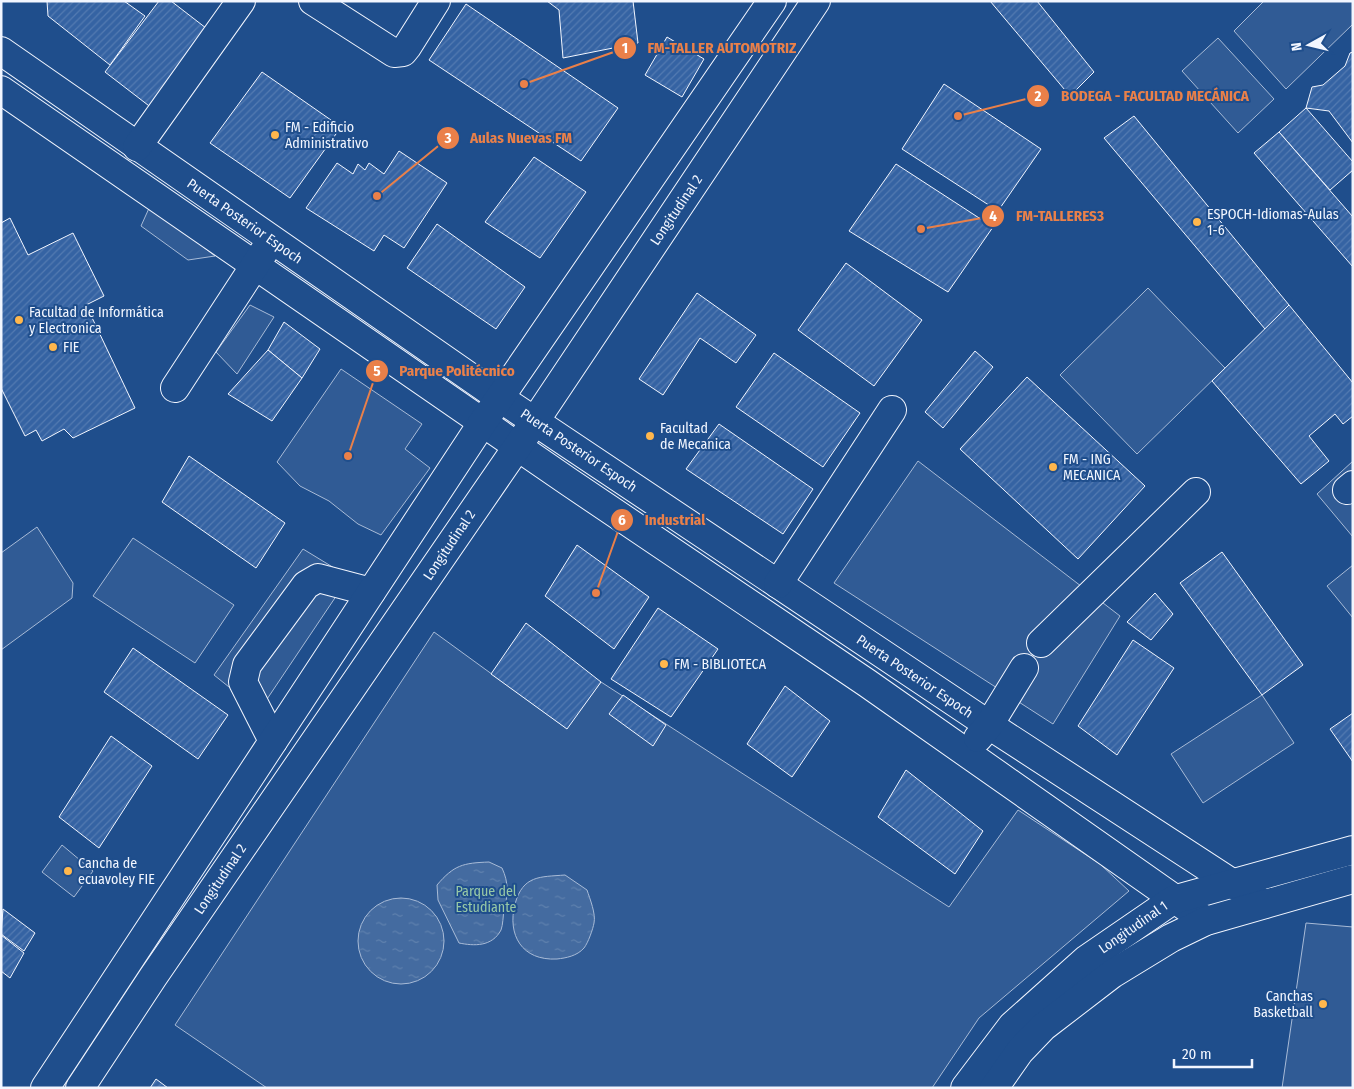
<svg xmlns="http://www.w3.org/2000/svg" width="1354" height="1089" viewBox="0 0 1354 1089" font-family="'Fira Sans Condensed',sans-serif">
<defs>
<pattern id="water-ripples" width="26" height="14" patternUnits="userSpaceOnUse" patternTransform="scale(1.25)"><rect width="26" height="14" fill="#446ba0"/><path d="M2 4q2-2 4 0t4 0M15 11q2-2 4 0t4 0" fill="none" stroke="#5f81ae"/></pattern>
<pattern id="building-hatch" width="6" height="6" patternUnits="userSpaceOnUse" patternTransform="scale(1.25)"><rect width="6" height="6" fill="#3563a3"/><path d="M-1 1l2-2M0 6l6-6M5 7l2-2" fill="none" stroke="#537ab1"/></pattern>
</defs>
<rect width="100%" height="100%" fill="#1f4e8c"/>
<g fill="#305b95" stroke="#a8bbd7">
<path d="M1264 1H1353V24L1286 89 1234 31Z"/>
<path d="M1218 38 1274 99 1238 133 1182 71Z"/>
<path d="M150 206 215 256 188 260 141 226Z"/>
<path d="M1148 288 1225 368 1137 454 1060 375Z"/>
<path d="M250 305 274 317 237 374 216 352Z"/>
<path d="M341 369 422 424 405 449 430 468 381 535 358 524 329 501 300 486 277 462Z"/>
<path d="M918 461 1120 616 1053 724 834 583Z"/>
<path d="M1353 461V537L1317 494Z"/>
<path d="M37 527 73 583 72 598 1 650V553Z"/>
<path d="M133 538 234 605 195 663 93 596Z"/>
<path d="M303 549 349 577 259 711 214 675Z"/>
<path d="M1353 565V618L1327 586Z"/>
<path d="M434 632 566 728 601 682 949 907 1018 810 1100 864 1129 891 979 1018 932 1088H267L175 1025Z"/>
<path d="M1262 695 1294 743 1203 803 1171 754Z"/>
<path d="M62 845 93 871 74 897 42 872Z"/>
<path d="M1306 923 1353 927V1088H1282Z"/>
</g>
<g fill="url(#water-ripples)" stroke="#a8bbd7">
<path d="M489 862 502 868C509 883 508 895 504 910 503 916 503 925 501 930 492 947 474 946 459 943L438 900 437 885C454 865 463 863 489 862Z"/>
<path d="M565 875 587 890C590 899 596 914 594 923 593 929 588 943 584 948 577 956 566 958 557 959 522 961 507 935 515 904 523 875 540 877 565 875Z"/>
<circle cx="401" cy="941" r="43"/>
</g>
<g fill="url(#building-hatch)" stroke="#f2f6ff">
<path d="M47 1H124L145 16 110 65 48 16Z"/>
<path d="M159 1H171L215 35 157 112 105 72Z"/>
<path d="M547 1H633L638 43 563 58 559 10Z"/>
<path d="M1037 1 1094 72 1070 96 990 1Z"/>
<path d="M466 4 618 108 581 161 429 60Z"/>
<path d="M667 37 704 59 682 97 645 75Z"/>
<path d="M1353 52V143L1329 111 1306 108 1312 87 1323 85 1345 66 1350 53Z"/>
<path d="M262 72 341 127 290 198 210 143Z"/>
<path d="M944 84 1041 149 998 211 902 149Z"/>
<path d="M1306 108 1353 162V170L1330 190 1279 132Z"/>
<path d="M1134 116 1289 305 1265 329 1104 138Z"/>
<path d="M1279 132 1353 217V267L1254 153Z"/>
<path d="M399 151 447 183 404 248 384 235 374 251 306 208 337 163 353 174 358 164 365 170 369 163 384 174Z"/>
<path d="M534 157 586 192 540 258 485 222Z"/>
<path d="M896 164 993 227 948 292 849 231Z"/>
<path d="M10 218 28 255 73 233 104 296 86 305 135 408 73 438 64 429 42 441 36 430 25 436 1 388V223Z"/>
<path d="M437 224 525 287 496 329 407 268Z"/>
<path d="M846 263 922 320 874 386 798 330Z"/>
<path d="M697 293 756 335 736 363 700 338 663 395 639 379Z"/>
<path d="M1289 305 1353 383V416L1343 424 1335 414 1309 436 1329 461 1301 484 1212 381Z"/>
<path d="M284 322 320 349 302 378 268 350Z"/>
<path d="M268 350 302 378 272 421 228 394Z"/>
<path d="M975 351 993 367 943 428 925 412Z"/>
<path d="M774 353 860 413 823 467 736 407Z"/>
<path d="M1027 377 1145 486 1078 559 960 449Z"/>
<path d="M719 424 813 489 783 534 686 469Z"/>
<path d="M189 456 285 523 256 568 162 502Z"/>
<path d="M577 545 649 597 614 649 545 596Z"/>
<path d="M1222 552 1303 665 1262 695 1180 583Z"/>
<path d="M1155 593 1173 614 1151 640 1127 622Z"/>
<path d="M658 608 718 649 671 717 611 679Z"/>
<path d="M526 623 601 682 567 729 491 674Z"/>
<path d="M1133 640 1174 668 1117 755 1078 726Z"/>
<path d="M133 648 228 715 198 759 104 692Z"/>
<path d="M785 686 830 721 792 777 747 744Z"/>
<path d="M623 695 666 725 653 746 609 714Z"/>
<path d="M1353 713V762L1330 729Z"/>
<path d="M111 736 152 766 99 848 59 817Z"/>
<path d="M906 770 983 831 955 874 878 817Z"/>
<path d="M3 909 35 933 24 951 1 934Z"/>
<path d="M1 935 24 953 10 978 1 971Z"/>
<path d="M156 1079 168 1088H150Z"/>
</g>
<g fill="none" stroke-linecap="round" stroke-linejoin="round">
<g stroke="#f2f6ff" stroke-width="30">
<g id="minor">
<path d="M313 1 394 53 403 52 407 47 436 1"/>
<path d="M1 51 500 398 989 725 1264 904"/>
<path d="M1 90 569 482 867 683 1206 921"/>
<path d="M137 147 241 1"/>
<path d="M175 388 265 250"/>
<path d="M1347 490 1353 485"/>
<path d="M778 584 892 410"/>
<path d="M1041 643 1196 492"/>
<path d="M978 738 989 725 1024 668"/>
<path d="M273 741 243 682 247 665 306 585 318 578 371 592"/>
<path d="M45 1088 483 422 772 1"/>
<path d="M80 1088 153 977 535 421 816 1"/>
<path d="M965 1088 1012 1026 1087 959 1173 900 1353 850"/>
<path d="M994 1088 1020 1051 1043 1027 1112 974 1171 938 1206 921 1353 879"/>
</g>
</g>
<use href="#minor" stroke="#1f4e8c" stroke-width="28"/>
</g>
<g fill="#ffb74d" stroke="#1f4e8c" stroke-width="2">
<circle cx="275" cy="135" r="5"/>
<circle cx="1197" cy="222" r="5"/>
<circle cx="19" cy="320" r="5"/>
<circle cx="53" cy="347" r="5"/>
<circle cx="650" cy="436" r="5"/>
<circle cx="1053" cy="467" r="5"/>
<circle cx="664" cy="664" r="5"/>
<circle cx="68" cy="871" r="5"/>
<circle cx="1323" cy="1004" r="5"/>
</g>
<g text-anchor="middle" stroke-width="4" stroke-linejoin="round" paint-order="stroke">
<g font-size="14" fill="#f2f6ff" stroke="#1f4e8c" text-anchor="start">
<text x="285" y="132">FM - Edificio<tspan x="285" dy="16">Administrativo</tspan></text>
<text x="1207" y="219">ESPOCH-Idiomas-Aulas<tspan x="1207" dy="16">1-6</tspan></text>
<text x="29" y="317">Facultad de Informática<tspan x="29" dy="16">y Electronica</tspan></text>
<text x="63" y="352">FIE</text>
<text x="660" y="433">Facultad<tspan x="660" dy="16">de Mecanica</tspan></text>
<text x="1063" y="464">FM - ING<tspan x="1063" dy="16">MECANICA</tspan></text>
<text x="674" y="669">FM - BIBLIOTECA</text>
<text x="78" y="868">Cancha de<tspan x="78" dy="16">ecuavoley FIE</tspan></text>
<text x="1313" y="1001" text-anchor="end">Canchas<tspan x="1313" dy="16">Basketball</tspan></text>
</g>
<g font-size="14" fill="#f2f6ff" stroke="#1f4e8c">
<text transform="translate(676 210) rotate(-56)" y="5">Longitudinal 2</text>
<text transform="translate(245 221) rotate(35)" y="5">Puerta Posterior Espoch</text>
<text transform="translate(579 450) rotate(34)" y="5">Puerta Posterior Espoch</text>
<text transform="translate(449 545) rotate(-56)" y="5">Longitudinal 2</text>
<text transform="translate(915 676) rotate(34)" y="5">Puerta Posterior Espoch</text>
<text transform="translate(220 879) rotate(-56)" y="5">Longitudinal 2</text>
<text transform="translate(1133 927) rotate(-35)" y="5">Longitudinal 1</text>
</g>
<g font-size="14" fill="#97c8a6" stroke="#1f4e8c">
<text x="486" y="896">Parque del<tspan x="486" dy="16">Estudiante</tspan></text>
</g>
</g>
<path fill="none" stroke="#ea8049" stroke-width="2" d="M524 84L625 48M958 116L1038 96M377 196L448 138M921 229L993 216M348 456L377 371M596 593L622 520"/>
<g fill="#ea8049" stroke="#1f4e8c" stroke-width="2">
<circle cx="524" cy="84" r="5"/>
<circle cx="958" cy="116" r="5"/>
<circle cx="377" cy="196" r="5"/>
<circle cx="921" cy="229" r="5"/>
<circle cx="348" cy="456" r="5"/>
<circle cx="596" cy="593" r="5"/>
<circle cx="625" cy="48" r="12"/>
<circle cx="1038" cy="96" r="12"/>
<circle cx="448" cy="138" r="12"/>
<circle cx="993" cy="216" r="12"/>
<circle cx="377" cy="371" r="12"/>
<circle cx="622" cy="520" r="12"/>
</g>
<g font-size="15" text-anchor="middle" font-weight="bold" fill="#fff">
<text x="625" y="53">1</text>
<text x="1038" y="101">2</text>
<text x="448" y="143">3</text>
<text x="993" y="221">4</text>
<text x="377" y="376">5</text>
<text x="622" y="525">6</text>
</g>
<g font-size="15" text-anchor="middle" font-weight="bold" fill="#ea8049" stroke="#1f4e8c" stroke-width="4" stroke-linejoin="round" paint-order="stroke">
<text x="722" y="53">FM-TALLER AUTOMOTRIZ</text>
<text x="1155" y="101">BODEGA - FACULTAD MECÁNICA</text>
<text x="521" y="143">Aulas Nuevas FM</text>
<text x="1060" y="221">FM-TALLERES3</text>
<text x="457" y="376">Parque Politécnico</text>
<text x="675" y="525">Industrial</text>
</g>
<rect width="1354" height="1089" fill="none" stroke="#f2f6ff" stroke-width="5"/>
<g transform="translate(1309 45) rotate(262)" stroke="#1f4e8c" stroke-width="4" paint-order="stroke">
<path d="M0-4L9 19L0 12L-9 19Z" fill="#f2f6ff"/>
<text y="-8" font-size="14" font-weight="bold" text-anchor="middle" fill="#f2f6ff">N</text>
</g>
<path d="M1174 1059v8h78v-8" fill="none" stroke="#f2f6ff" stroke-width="2.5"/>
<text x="1182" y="1059" font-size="15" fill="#f2f6ff" stroke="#1f4e8c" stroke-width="4" paint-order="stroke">20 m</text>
</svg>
